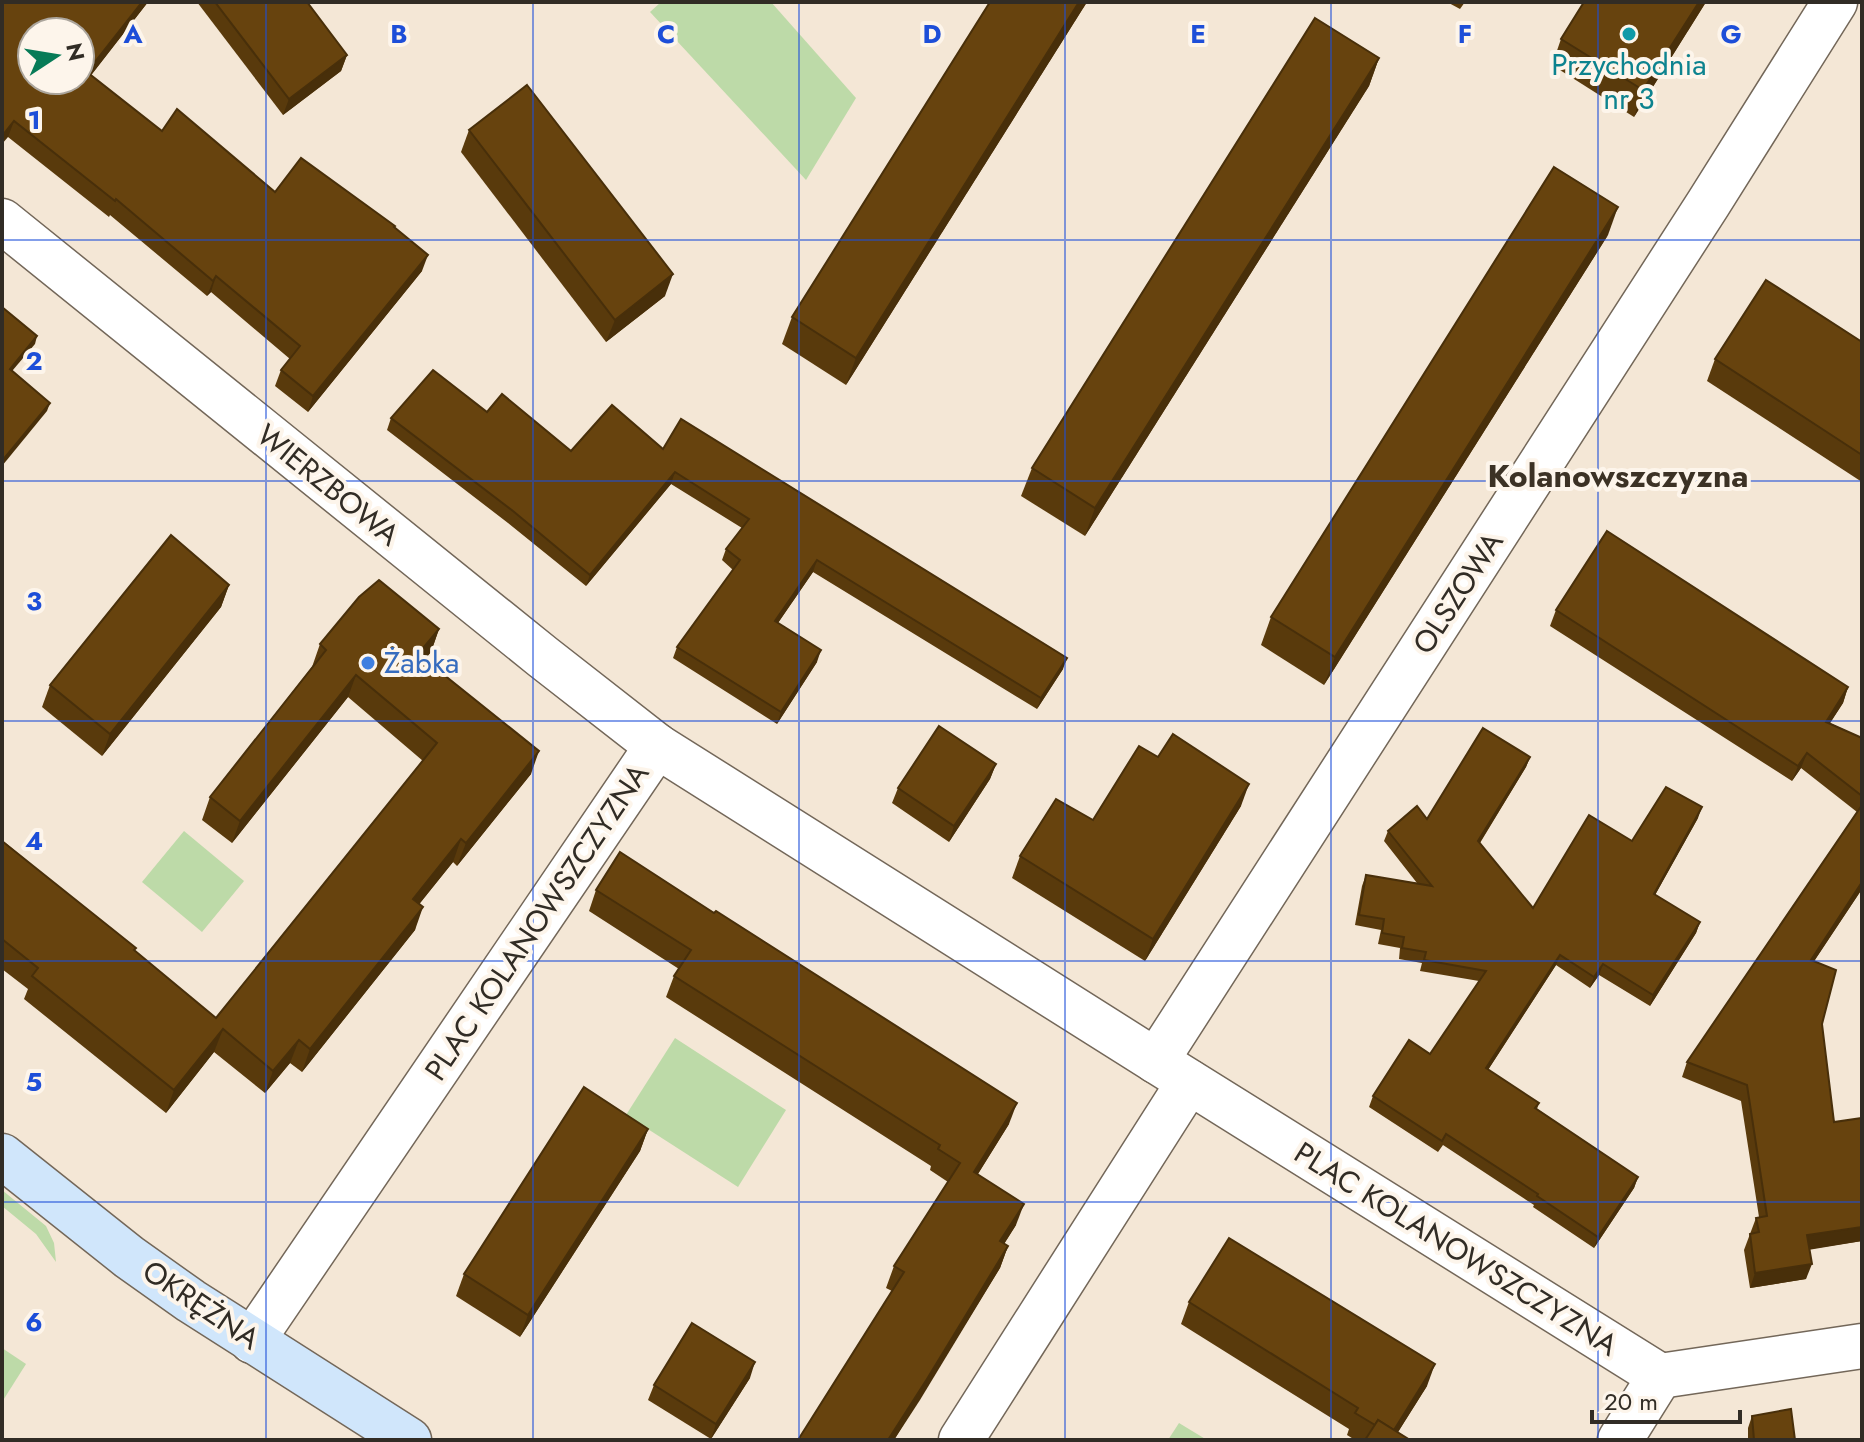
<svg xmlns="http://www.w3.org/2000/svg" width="1864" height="1442" viewBox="0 0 1864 1442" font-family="Jost,sans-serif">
<rect width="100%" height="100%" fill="#f4e7d6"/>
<g fill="#bddaa8">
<path d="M661 2H771L856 98 806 180 650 12Z"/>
<path d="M184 831 244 881 202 932 142 882Z"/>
<path d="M675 1038 786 1110 738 1187 626 1115Z"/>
<path d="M2 1190 46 1226 54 1243 56 1262 36 1234 2 1206Z"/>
<path d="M2 1348 26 1364 2 1402Z"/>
<path d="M1179 1423 1207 1440H1168Z"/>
</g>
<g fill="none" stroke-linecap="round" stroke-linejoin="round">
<g stroke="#736759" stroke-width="47">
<g id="street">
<path d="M2 221 543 657 657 746 1156 1061 1660 1376"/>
<path d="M1156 1061 1708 204 1835 2"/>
<path d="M252 1341 657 746"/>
<path d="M1660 1376 1862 1346"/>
<path d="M961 1440 1189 1082"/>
<path d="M1620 1440 1660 1376"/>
</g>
</g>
<g stroke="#736759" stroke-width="47">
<path id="secondary" d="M2 1156 129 1257 191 1301 409 1440"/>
</g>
<use href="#street" stroke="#fff" stroke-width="44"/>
<use href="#secondary" stroke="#d0e6fb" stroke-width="44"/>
</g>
<g fill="#593a0c">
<path d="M2 2H148L91 75 162 131 275 192 395 227 422 271 308 412 275 386 281 370 290 359 211 292 207 296 110 215 109 217 8 137Z"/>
<path d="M197 2H307L347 55 341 71 283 115Z"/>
<path d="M990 2H1087L846 385 782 344 792 317Z"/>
<path d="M1447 2H1465L1460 9Z"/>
<path d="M1706 2 1634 117 1552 65 1561 39Z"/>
<path d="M1379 58 1369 86 1085 536 1021 496 1032 468Z"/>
<path d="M469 130 665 296 606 342 461 152Z"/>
<path d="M1608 235 1324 685 1261 645 1271 617Z"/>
<path d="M1862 342V482L1707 381 1715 359Z"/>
<path d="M487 412 571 451 663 449 1063 669 1037 709 813 572 778 623 817 662 777 724 673 658 677 647 733 570 722 560 726 549 742 528 671 484 586 586 508 523 387 430 391 418Z"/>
<path d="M229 585 221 607 102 756 42 707 50 685Z"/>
<path d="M1556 610 1848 687 1843 703 1830 723 1862 738V889L1814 961 1834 1122 1862 1241 1810 1249 1806 1279 1750 1288 1744 1250 1756 1218 1759 1217 1741 1101 1682 1077 1687 1062 1857 812 1801 768 1792 781 1550 626Z"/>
<path d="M439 629 431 652 425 659 531 774 457 866 453 862 419 904 415 930 302 1072 290 1063 265 1093 214 1052 166 1113 24 999 28 989 2 969V840L216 1018 423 761 348 697 232 843 202 820 210 797 312 667 320 644Z"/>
<path d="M1530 757 1526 767 1480 843 1533 908 1632 841 1698 818 1655 895 1700 922 1696 933 1650 1006 1599 975 1590 988 1556 965 1488 1070 1539 1103 1537 1109 1638 1177 1634 1188 1594 1248 1533 1207 1534 1205 1443 1145 1438 1152 1369 1107 1373 1096 1430 1054 1479 981 1420 971 1422 963 1399 959 1400 948 1378 944 1381 930 1355 925 1362 886 1366 875 1417 883 1384 841 1388 831 1427 819Z"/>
<path d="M996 764 990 779 949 842 892 803 898 788Z"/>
<path d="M1241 806 1145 961 1012 878 1020 856 1093 820Z"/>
<path d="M596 890 1009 1124 978 1174 1016 1225 1004 1244 1008 1246 1000 1268 894 1440H798L892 1291 886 1288 894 1266 948 1182 930 1170 931 1166 666 997 674 976 679 969 589 911Z"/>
<path d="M648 1129 640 1151 520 1337 456 1296 464 1274Z"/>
<path d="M1189 1302 1427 1386 1398 1432 1410 1440H1355L1347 1435 1349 1429 1181 1324Z"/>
<path d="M750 1378 711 1439 648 1400 654 1385Z"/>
<path d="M1752 1416 1795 1440H1748V1428Z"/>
</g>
<g fill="#482f0a">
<path d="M142 2H148L82 87 87 72Z"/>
<path d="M1079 2H1087L846 385 856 358Z"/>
<path d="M1699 2H1706L1634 117 1643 90Z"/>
<path d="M347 55 341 71 283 115 289 99Z"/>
<path d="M1379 58 1369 86 1085 536 1095 508Z"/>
<path d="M14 121 8 137 2 144V136Z"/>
<path d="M1618 207 1608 235 1324 685 1335 657Z"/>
<path d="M428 255 422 271 308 412 313 396Z"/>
<path d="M673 274 665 296 606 342 615 320Z"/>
<path d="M216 276 211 292 207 296 213 281Z"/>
<path d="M37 336 35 344 7 377 10 369Z"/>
<path d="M50 403 47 411 2 466V461Z"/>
<path d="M675 472 671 484 586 586 590 575Z"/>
<path d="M817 560 813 572 771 633 775 621Z"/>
<path d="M229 585 221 607 102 756 110 734Z"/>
<path d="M439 629 431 652 410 676 418 654Z"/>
<path d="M821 650 817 662 777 724 781 712Z"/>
<path d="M1067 658 1063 669 1037 709 1041 698Z"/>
<path d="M356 675 348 697 232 843 240 821Z"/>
<path d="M1848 687 1843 703 1821 737 1826 722Z"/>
<path d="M539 751 531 774 457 866 466 843Z"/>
<path d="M1807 753 1801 768 1792 781 1798 766Z"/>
<path d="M1530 757 1526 767 1474 852 1478 841Z"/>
<path d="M996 764 990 779 949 842 954 826Z"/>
<path d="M1249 784 1241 806 1145 961 1153 939Z"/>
<path d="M1702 807 1698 818 1650 904 1654 894Z"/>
<path d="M461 839 453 862 405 922 413 899Z"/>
<path d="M1862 882V889L1805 975 1811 960Z"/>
<path d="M423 907 415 930 302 1072 310 1049Z"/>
<path d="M1700 922 1696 933 1650 1006 1653 995Z"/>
<path d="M1560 955 1556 965 1482 1079 1486 1068Z"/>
<path d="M1603 964 1599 975 1590 988 1594 977Z"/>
<path d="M223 1029 214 1052 166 1113 174 1090Z"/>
<path d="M299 1040 290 1063 265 1093 273 1071Z"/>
<path d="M1017 1103 1009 1124 966 1193 974 1172Z"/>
<path d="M648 1129 640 1151 520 1337 528 1315Z"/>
<path d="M1638 1177 1634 1188 1594 1248 1598 1237Z"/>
<path d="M1024 1204 1016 1225 992 1263 1000 1241Z"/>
<path d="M1862 1227V1241L1802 1251 1807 1235Z"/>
<path d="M1008 1246 1000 1268 920 1400 894 1440H888Z"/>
<path d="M1812 1264 1806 1279 1750 1288 1755 1273Z"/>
<path d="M755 1362 750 1378 711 1439 716 1424Z"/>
<path d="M1435 1364 1427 1386 1393 1440 1391 1435Z"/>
</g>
<g fill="#67430e" stroke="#482f0a" stroke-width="2" fill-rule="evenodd">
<path d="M2 2H142L87 72 162 131 177 109 275 192 301 158 395 226 394 227 428 255 313 396 281 370 300 346 216 276 213 281 116 199 115 201 14 121 2 136ZM32 32H80V80H32Z"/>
<path d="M215 2H307L347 55 289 99Z"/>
<path d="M990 2H1079L856 358 792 317Z"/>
<path d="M1584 2H1699L1643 90 1561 39Z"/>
<path d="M1315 18 1379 58 1095 508 1032 468Z"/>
<path d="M527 85 673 274 615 320 469 130Z"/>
<path d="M1554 167 1618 207 1335 657 1271 617Z"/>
<path d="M1766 280 1862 342V455L1715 359Z"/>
<path d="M2 307 37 336 10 369 50 403 2 461Z"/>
<path d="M433 370 487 412 502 394 571 451 612 405 663 449 681 419 1067 658 1041 698 817 560 775 621 821 650 781 712 677 647 740 560 726 549 749 519 675 472 590 575 513 511 391 418Z"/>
<path d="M1607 531 1848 687 1826 722 1862 738V796L1807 753 1798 766 1556 610Z"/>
<path d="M171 535 229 585 110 734 50 685Z"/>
<path d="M379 580 439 629 418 654 539 751 466 843 461 839 413 899 423 907 310 1049 299 1040 273 1071 223 1029 174 1090 32 976 38 968 2 939V841L136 948 134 950 216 1018 437 743 356 675 240 821 210 797 326 650 320 644 359 597Z"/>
<path d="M939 726 996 764 954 826 898 788Z"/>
<path d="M1483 728 1530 757 1478 841 1533 908 1589 815 1632 841 1666 787 1702 807 1654 894 1700 922 1653 995 1603 964 1594 977 1560 955 1486 1068 1539 1103 1535 1108 1638 1177 1598 1237 1537 1196 1538 1194 1446 1134 1442 1141 1373 1096 1409 1040 1430 1054 1486 971 1424 960 1426 952 1402 948 1404 937 1382 933 1384 919 1359 915 1366 875 1432 886 1388 831 1417 806 1427 819Z"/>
<path d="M1173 734 1249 784 1153 939 1020 856 1056 799 1093 820 1139 746 1158 757Z"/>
<path d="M1862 805V882L1811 960 1836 970 1822 1024 1834 1122 1862 1118V1227L1807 1235 1812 1264 1755 1273 1750 1234 1759 1232 1756 1218 1767 1216 1747 1085 1687 1062Z"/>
<path d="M620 852 714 913 716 911 1017 1103 974 1172 1024 1204 1000 1241 1008 1246 927 1379 888 1440H798L904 1272 894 1266 960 1163 938 1149 940 1145 674 976 691 950 596 890Z"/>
<path d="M584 1087 648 1129 528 1315 464 1274Z"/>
<path d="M1229 1238 1435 1364 1394 1430 1378 1420 1375 1425 1355 1413 1358 1408 1189 1302Z"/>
<path d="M692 1323 755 1362 716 1424 654 1385Z"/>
<path d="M1791 1409 1795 1440H1754L1752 1416Z"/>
<path d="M1378 1420 1410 1440H1365Z"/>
</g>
<path fill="none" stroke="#1d4ed8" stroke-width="2" stroke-opacity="0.55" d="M266 2V1440M533 2V1440M799 2V1440M1065 2V1440M1331 2V1440M1598 2V1440M2 240H1862M2 481H1862M2 721H1862M2 961H1862M2 1202H1862"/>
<circle fill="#0f9aa8" stroke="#fdf5eb" stroke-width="3" cx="1629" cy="34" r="8"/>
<circle fill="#3f7fe0" stroke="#fdf5eb" stroke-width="3" cx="368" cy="663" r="8"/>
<g text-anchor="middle" stroke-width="8" stroke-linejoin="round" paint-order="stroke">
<g font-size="30" fill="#0d838f" stroke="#fdf5eb">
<text x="1629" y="75">Przychodnia<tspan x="1629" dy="34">nr 3</tspan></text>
</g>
<g font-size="30" fill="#312c25" stroke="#fdf5eb">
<text transform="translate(328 485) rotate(39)" y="10">WIERZBOWA</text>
<text transform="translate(1458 593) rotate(-57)" y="10">OLSZOWA</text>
<text transform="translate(537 922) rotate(-56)" y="10">PLAC KOLANOWSZCZYZNA</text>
<text transform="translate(1456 1249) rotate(32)" y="10">PLAC KOLANOWSZCZYZNA</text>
<text transform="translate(201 1305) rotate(34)" y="10">OKRĘŻNA</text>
</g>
<g font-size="30" fill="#366cbe" stroke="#fdf5eb" text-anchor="start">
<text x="384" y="673">Żabka</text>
</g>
<g font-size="32" font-weight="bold" fill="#3c3225" stroke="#fdf5eb">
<text x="1618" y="487">Kolanowszczyzna</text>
</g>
</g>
<g font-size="26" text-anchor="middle" font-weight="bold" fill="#1d4ed8" stroke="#fdf5eb" stroke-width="8" stroke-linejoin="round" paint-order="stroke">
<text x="133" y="43">A</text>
<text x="399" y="43">B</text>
<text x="666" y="43">C</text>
<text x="932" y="43">D</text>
<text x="1198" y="43">E</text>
<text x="1465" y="43">F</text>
<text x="1731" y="43">G</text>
<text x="34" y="129">1</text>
<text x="34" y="370">2</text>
<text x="34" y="610">3</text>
<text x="34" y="850">4</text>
<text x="34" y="1091">5</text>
<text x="34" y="1331">6</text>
</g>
<rect width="1864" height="1442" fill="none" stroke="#312c25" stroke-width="8"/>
<g transform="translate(56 56) rotate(78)"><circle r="38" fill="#fdf5eb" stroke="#aba59c" stroke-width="2"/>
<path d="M0-6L14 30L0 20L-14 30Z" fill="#077b57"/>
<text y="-12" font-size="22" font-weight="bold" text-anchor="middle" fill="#312c25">N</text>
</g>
<path d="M1592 1410v12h148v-12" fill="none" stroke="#312c25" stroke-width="4"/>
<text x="1604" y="1410" font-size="24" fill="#312c25" stroke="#fdf5eb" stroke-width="6" paint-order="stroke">20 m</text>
</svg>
